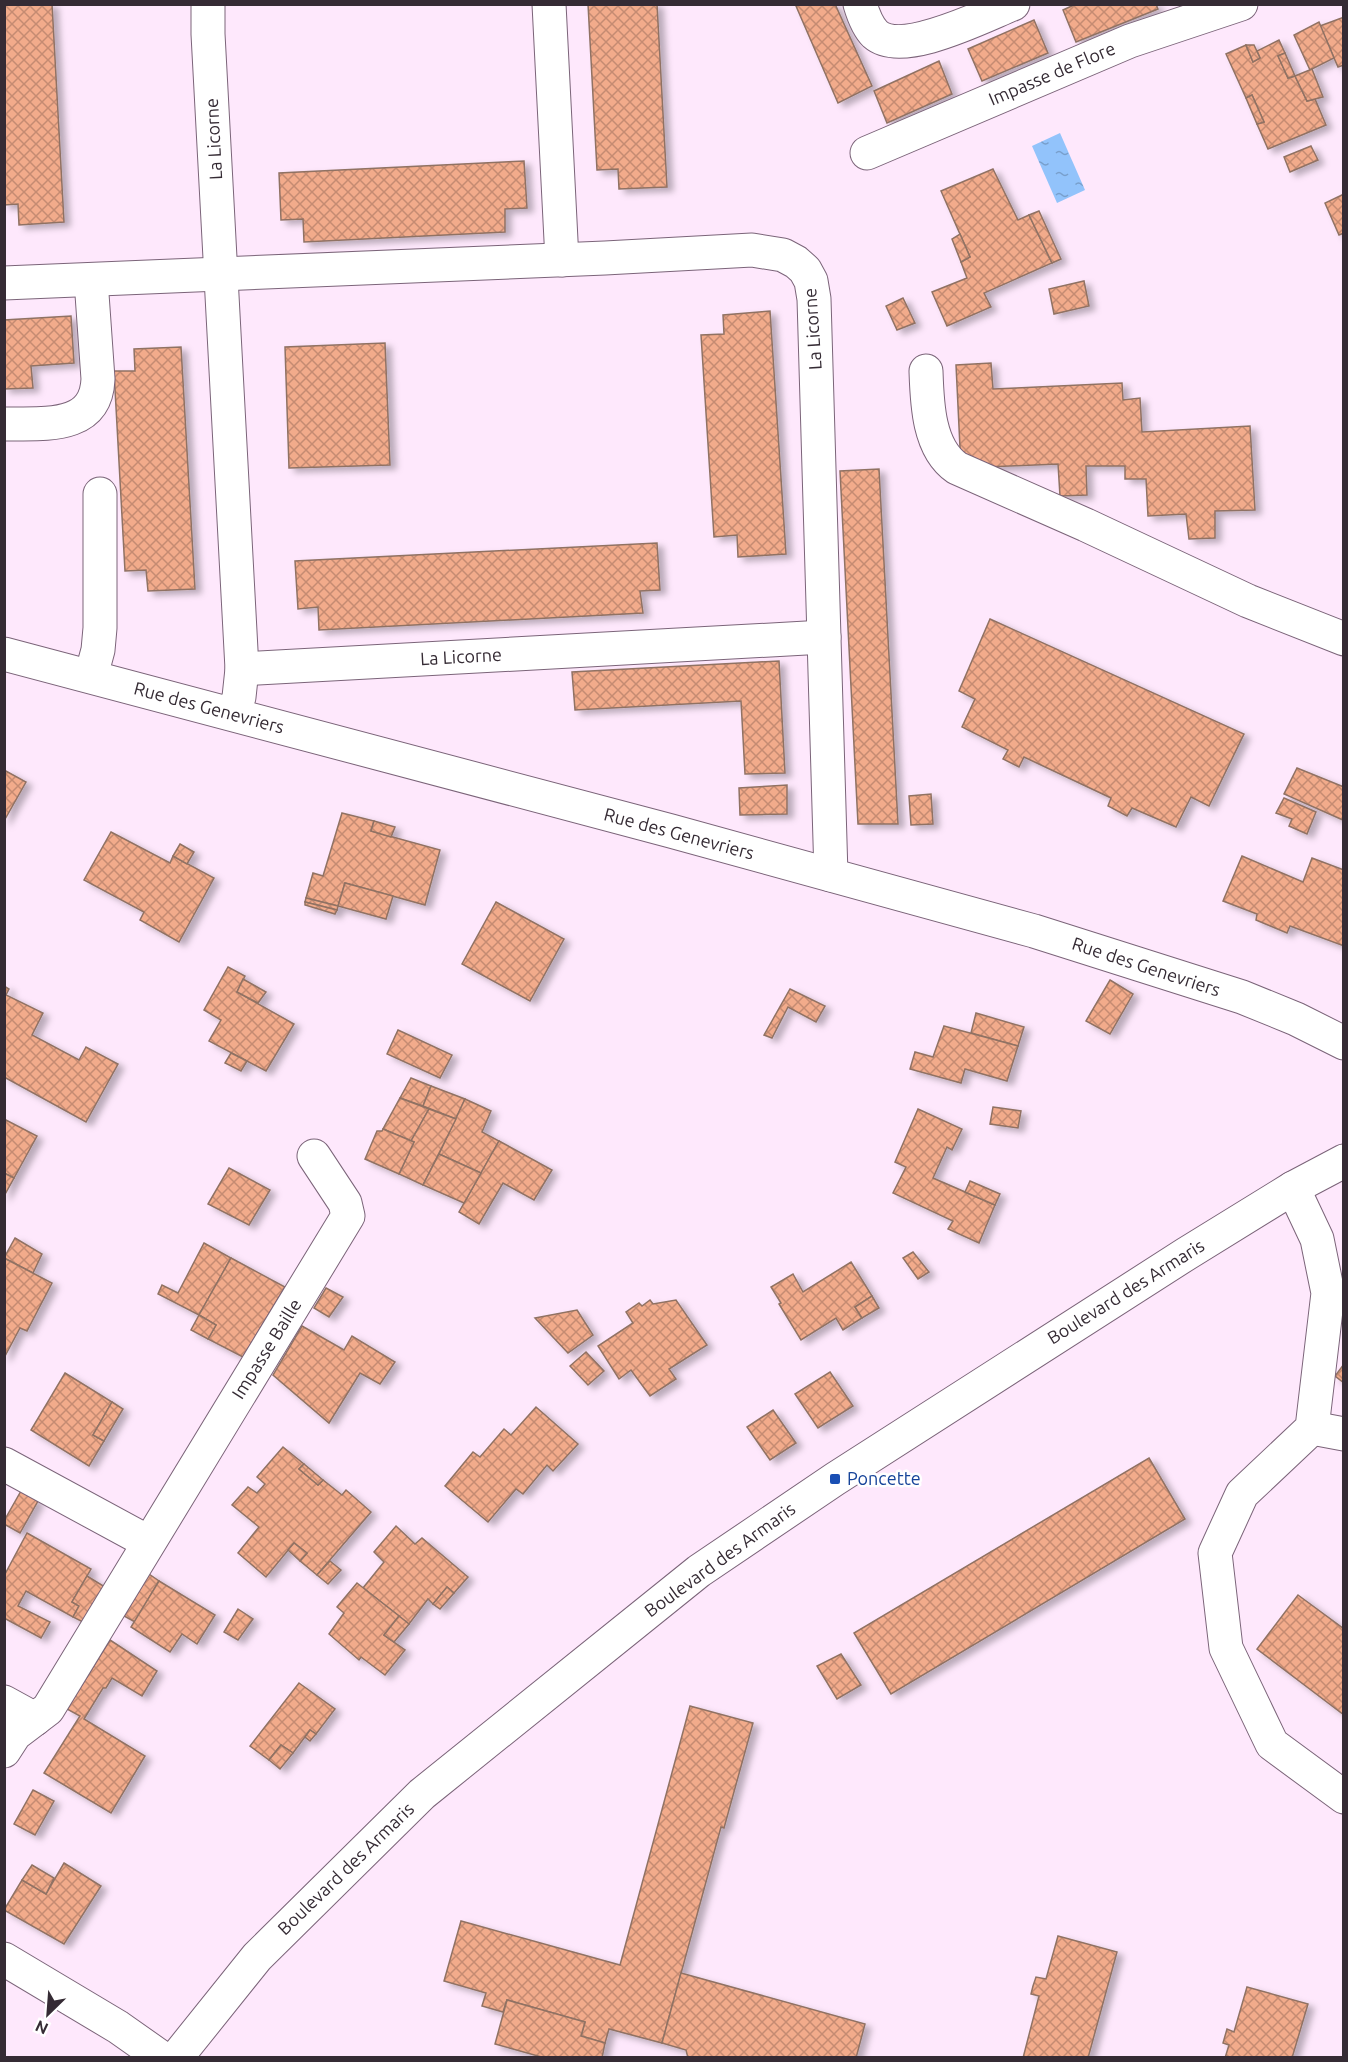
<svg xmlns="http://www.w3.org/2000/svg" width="1348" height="2062" viewBox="0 0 1348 2062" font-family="Ubuntu,sans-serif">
<defs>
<pattern id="water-ripples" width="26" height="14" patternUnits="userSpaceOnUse" patternTransform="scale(1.5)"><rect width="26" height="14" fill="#92c3fb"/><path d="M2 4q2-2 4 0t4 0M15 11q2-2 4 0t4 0" fill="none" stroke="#789fcc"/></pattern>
<pattern id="building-cross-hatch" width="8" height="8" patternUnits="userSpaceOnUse" patternTransform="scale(1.5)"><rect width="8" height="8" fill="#f2ab8b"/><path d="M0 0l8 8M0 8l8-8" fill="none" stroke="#c58b72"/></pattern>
<filter id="shadow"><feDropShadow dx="6" dy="4" stdDeviation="3" flood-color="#0004"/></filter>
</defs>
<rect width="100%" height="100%" fill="#fee8fc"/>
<path fill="url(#water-ripples)" d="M1060 133 1085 190 1057 203 1032 146Z"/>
<g fill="url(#building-cross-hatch)" stroke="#907264" stroke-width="1.5" filter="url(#shadow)">
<path d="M4 4H52L64 222 19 225 18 204 4 205Z"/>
<path d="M588 4H657L667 187 619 189 618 169 597 170Z"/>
<path d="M799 4H835L872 86 838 103 796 6Z"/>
<path d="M1076 4H1156L1158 9 1076 42 1063 10Z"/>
<path d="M1344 17V65L1338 67 1320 26Z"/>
<path d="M1034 20 1048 53 982 81 968 49Z"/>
<path d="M1319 22 1334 58 1310 70 1294 35Z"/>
<path d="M1279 40 1285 53 1278 56 1288 78 1295 76 1307 101 1315 99 1326 125 1268 149 1257 124 1264 122 1252 95 1246 98 1226 54 1246 45 1253 62 1260 58 1257 51Z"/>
<path d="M1246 45H1254L1260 58 1253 62Z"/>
<path d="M1285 53 1295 76 1288 78 1278 56Z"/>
<path d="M939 61 952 94 887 123 874 91Z"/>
<path d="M1312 69 1323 97 1307 101 1295 76Z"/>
<path d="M1252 95 1264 122 1257 124 1246 98Z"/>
<path d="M1311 146 1318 160 1290 172 1284 157Z"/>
<path d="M524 161 527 208 505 209V232L304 242 303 219 281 220 279 173Z"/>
<path d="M993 169 1018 220 1029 215 1052 263 984 293 991 307 947 326 932 292 967 278 961 262 970 257 941 191Z"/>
<path d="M1344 194V233L1339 235 1325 203Z"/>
<path d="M1039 211 1061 259 1052 263 1029 215Z"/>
<path d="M960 234 970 257 961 262 952 239Z"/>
<path d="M1084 281 1089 306 1054 314 1049 289Z"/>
<path d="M903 298 915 323 897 330 886 306Z"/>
<path d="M770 311 786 554 738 557 737 535 714 537 701 335 724 334 723 315Z"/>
<path d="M71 316 74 363 31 366 33 388 4 389V320Z"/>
<path d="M385 343 390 465 289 468 285 347Z"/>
<path d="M181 347 195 589 148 591 146 570 125 571 114 371H135L134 349Z"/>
<path d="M991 363 993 389 1122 383 1123 400 1140 398 1142 432 1250 426 1255 510 1215 511V538L1189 539 1186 514 1148 516 1146 479H1125V466H1086L1087 495 1060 496 1058 464 961 468 956 365Z"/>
<path d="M879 469 898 824H858L840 471Z"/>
<path d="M657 543 660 590 640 591 643 613 319 630 318 607 298 609 295 561Z"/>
<path d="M990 619 1244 734 1209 806 1191 797 1176 827 1132 808 1127 816 1108 806 1111 798 1024 757 1019 767 1003 759 1008 750 962 727 975 699 959 691Z"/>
<path d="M779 661 785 773 745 774 741 701 575 710 572 672Z"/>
<path d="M1297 768 1344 787 1343 820 1284 794Z"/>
<path d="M4 770 26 782 4 821Z"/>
<path d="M787 785V814L740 815 739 788Z"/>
<path d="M931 794 933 824 911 825 909 796Z"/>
<path d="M1284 798 1316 812 1307 834 1289 826 1292 819 1276 813Z"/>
<path d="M342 813 374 821 371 831 440 850 425 905 345 883 338 906 306 898 313 873 323 876Z"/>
<path d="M374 821 395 827 391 837 371 831Z"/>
<path d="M111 832 170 863 173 856 214 878 179 942 140 920 144 912 84 880Z"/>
<path d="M180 844 194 852 187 864 173 856Z"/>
<path d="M1242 856 1303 882 1312 858 1344 870V946L1290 926 1287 933 1256 920 1257 914 1223 901Z"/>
<path d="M345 883 393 896 386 919 338 906Z"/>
<path d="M306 898 338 906 337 910 305 902Z"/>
<path d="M305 902 337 910 335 914 305 905Z"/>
<path d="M496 902 564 939 530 1001 462 964Z"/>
<path d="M228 967 245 976 237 992 294 1024 266 1071 209 1041 221 1020 204 1010Z"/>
<path d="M243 979 266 992 258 1003 237 992Z"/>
<path d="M1110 980 1133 994 1110 1034 1086 1021Z"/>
<path d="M4 986 9 989 6 995 43 1013 32 1035 79 1060 86 1047 118 1064 86 1122 4 1077Z"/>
<path d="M790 989 825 1006 816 1022 788 1007 772 1038 764 1035Z"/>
<path d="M976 1013 1024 1027 1018 1046 971 1033Z"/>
<path d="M944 1026 1018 1046 1007 1081 965 1069 961 1083 910 1069 915 1052 933 1057Z"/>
<path d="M398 1030 452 1055 440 1078 387 1054Z"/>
<path d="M231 1053 247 1061 241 1071 225 1063Z"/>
<path d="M411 1078 431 1086 423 1106 400 1098Z"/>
<path d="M431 1086 465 1099 456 1119 423 1106Z"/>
<path d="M400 1098 429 1109 411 1141 383 1129Z"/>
<path d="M465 1099 491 1111 482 1132 499 1141 481 1173 439 1154Z"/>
<path d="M993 1107 1021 1111 1018 1128 990 1124Z"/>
<path d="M429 1109 456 1119 423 1185 399 1174 414 1142 411 1141Z"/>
<path d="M918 1109 962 1129 952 1150 947 1147 933 1178 995 1205 979 1243 948 1229 953 1221 893 1193 906 1167 895 1162Z"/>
<path d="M4 1119 37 1136 14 1178 4 1173Z"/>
<path d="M383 1129 414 1142 399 1174 365 1159 377 1131H382Z"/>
<path d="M499 1141 552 1170 534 1200 503 1183 479 1224 459 1212Z"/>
<path d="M439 1154 481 1173 464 1203 423 1185Z"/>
<path d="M229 1168 270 1190 249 1225 208 1204Z"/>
<path d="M4 1173 14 1178 4 1196Z"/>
<path d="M970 1181 1000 1194 995 1205 965 1192Z"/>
<path d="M15 1238 42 1254 33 1273 4 1258Z"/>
<path d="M204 1243 231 1258 199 1315 158 1294 162 1285 178 1293Z"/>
<path d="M913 1252 929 1272 918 1279 903 1258Z"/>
<path d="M4 1258 52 1283 27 1331 20 1328 4 1358Z"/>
<path d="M231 1258 285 1287 243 1357 208 1339 216 1325 199 1315Z"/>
<path d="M851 1262 872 1296 855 1307 862 1318 843 1330 836 1318 801 1340 779 1304 781 1303 771 1287 793 1274 803 1292Z"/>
<path d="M326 1288 343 1297 329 1317 314 1308Z"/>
<path d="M872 1296 879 1308 862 1318 855 1307Z"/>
<path d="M650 1300 653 1304 676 1300 707 1345 669 1369 676 1379 650 1396 631 1370 619 1379 598 1346 633 1323 626 1312 639 1303 642 1306Z"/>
<path d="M577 1310 593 1335 568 1353 535 1318Z"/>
<path d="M199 1315 216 1325 208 1339 191 1330Z"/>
<path d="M302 1326 344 1350 352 1336 395 1362 380 1384 360 1373 329 1423 273 1375Z"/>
<path d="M586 1352 604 1371 588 1385 570 1366Z"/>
<path d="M1344 1364V1383L1335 1376Z"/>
<path d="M830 1372 853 1406 818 1428 795 1394Z"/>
<path d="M65 1373 112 1402 93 1435 104 1441 89 1466 31 1430Z"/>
<path d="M112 1402 123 1409 104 1441 93 1435Z"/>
<path d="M536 1407 578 1444 553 1471 547 1465 523 1494 516 1489 488 1522 445 1486 473 1452 480 1457 504 1429 511 1435Z"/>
<path d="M773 1410 796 1443 770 1460 747 1427Z"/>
<path d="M283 1447 304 1464 299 1469 318 1485 323 1480 342 1495 346 1490 371 1512 317 1575 300 1561 307 1553 294 1543 266 1577 238 1553 259 1527 232 1505 248 1487 257 1493 265 1484 257 1477Z"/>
<path d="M1149 1458 1185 1519 891 1694 854 1633Z"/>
<path d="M304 1464 323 1480 318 1485 299 1469Z"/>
<path d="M21 1491 38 1501 20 1533 4 1524V1521Z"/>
<path d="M396 1526 415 1544 422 1538 468 1577 454 1593 447 1587 433 1604 428 1599 409 1624 363 1588 384 1562 374 1552Z"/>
<path d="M27 1533 91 1569 72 1602 79 1606 73 1617 26 1591 18 1606 50 1622 41 1638 4 1618V1576Z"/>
<path d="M294 1543 307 1553 300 1561 288 1550Z"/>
<path d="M330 1561 341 1570 328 1584 317 1575Z"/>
<path d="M149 1574 159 1581 135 1622 124 1616Z"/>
<path d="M87 1576 105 1587 85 1623 73 1617 79 1606 72 1602Z"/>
<path d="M159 1581 215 1615 197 1644 182 1634 170 1652 131 1627Z"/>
<path d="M357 1583 399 1616 384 1635 405 1650 385 1675 361 1657 359 1660 329 1634 344 1613 337 1607Z"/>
<path d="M447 1587 454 1593 440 1609 433 1604Z"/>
<path d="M1298 1595 1344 1629V1715L1257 1649Z"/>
<path d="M238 1609 253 1619 238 1640 224 1632Z"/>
<path d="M399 1616 409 1624 394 1642 384 1635Z"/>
<path d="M110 1640 157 1671 142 1696 112 1678 106 1688H103L84 1719 145 1756 111 1813 44 1773 80 1716 67 1709Z"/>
<path d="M841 1654 861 1685 837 1699 817 1666Z"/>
<path d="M299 1683 335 1709 316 1734 310 1730 293 1753 281 1745 269 1760 250 1746Z"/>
<path d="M690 1706 753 1723 724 1828 721 1827 662 2043 609 2029 605 2043 581 2036 585 2022 507 2000 503 2012 482 2006 486 1993 444 1981 461 1921 620 1965Z"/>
<path d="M310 1730 316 1734 310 1741 305 1737Z"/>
<path d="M281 1745 293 1753 280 1769 269 1760Z"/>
<path d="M33 1790 54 1801 35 1835 14 1824Z"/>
<path d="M64 1863 101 1886 64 1944 4 1910 22 1880 46 1894Z"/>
<path d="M32 1865 54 1878 46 1894 22 1880Z"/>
<path d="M1058 1936 1117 1952 1088 2058H1023L1039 1996 1031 1994 1033 1986 1036 1977 1046 1979Z"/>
<path d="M681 1973 865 2024 856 2058H688L686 2050 662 2043Z"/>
<path d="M1247 1987 1308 2004 1292 2058H1225L1229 2045 1223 2043 1227 2029 1234 2032Z"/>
<path d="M507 2000 585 2022 581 2036 605 2043 602 2058H545L495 2044Z"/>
</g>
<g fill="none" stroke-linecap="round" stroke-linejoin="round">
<g stroke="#7b6479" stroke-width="35">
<g id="minor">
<path d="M208 4V34L242 669 239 697 233 714"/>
<path d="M549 4 562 260"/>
<path d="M860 4C863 14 868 27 875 34 902 58 983 16 1013 4"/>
<path d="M867 153 1130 41 1241 4"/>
<path d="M4 283 605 258 752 250 783 255 796 262 805 270 811 281 814 299 831 875"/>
<path d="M926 371C927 402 928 448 957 468L1086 525 1248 601 1344 639"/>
<path d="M4 424C42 423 96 431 98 379L91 280"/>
<path d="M4 654 671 831 1034 931 1242 997 1296 1019 1344 1043"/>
<path d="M242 669 824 637"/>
<path d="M91 676 98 650 100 628V494"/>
<path d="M1293 1188 1317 1239 1328 1293 1312 1428 1242 1494 1215 1553 1226 1648 1272 1744 1344 1797"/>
<path d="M1312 1428 1344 1434"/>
<path d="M4 1464 148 1542"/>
<path d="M4 1702 35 1719"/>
<path d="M4 1751 15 1734 48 1709 348 1216 345 1203 314 1156"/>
<path d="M4 1959 118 2027 162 2058"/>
</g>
</g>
<g stroke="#7b6479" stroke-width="35">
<path id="major" d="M176 2058 257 1957 422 1794 699 1571 835 1479 1186 1254 1293 1188 1344 1161"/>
</g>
<use href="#minor" stroke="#fff" stroke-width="33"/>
<use href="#major" stroke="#fff" stroke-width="33"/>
</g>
<rect fill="#1a4fb4" stroke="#fff" stroke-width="2" x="829" y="1473" width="12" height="12" rx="3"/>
<g text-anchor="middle" stroke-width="5" stroke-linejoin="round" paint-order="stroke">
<g font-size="18" fill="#352b34" stroke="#fff">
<text transform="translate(1052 74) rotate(-23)" y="6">Impasse de Flore</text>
<text transform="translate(214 139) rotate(-93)" y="6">La Licorne</text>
<text transform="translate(813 329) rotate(-94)" y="6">La Licorne</text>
<text transform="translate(461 657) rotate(-3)" y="6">La Licorne</text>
<text transform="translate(209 708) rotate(15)" y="6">Rue des Genevriers</text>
<text transform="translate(679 834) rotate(15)" y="6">Rue des Genevriers</text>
<text transform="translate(1146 967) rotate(18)" y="6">Rue des Genevriers</text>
<text transform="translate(1126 1292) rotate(-32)" y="6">Boulevard des Armaris</text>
<text transform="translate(267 1349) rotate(-58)" y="6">Impasse Baille</text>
<text transform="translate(720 1560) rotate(-36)" y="6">Boulevard des Armaris</text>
<text transform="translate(346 1869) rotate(-44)" y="6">Boulevard des Armaris</text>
</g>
<g font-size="18" fill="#164399" stroke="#fff" text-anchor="start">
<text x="847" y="1485">Poncette</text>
</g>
</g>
<rect width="1348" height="2062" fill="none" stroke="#352b34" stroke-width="12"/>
<g transform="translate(48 2014) rotate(205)" stroke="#ffffff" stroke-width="4.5" paint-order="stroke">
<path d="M0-4.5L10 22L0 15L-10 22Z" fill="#352b34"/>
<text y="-9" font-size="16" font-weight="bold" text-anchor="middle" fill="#352b34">N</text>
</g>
</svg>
